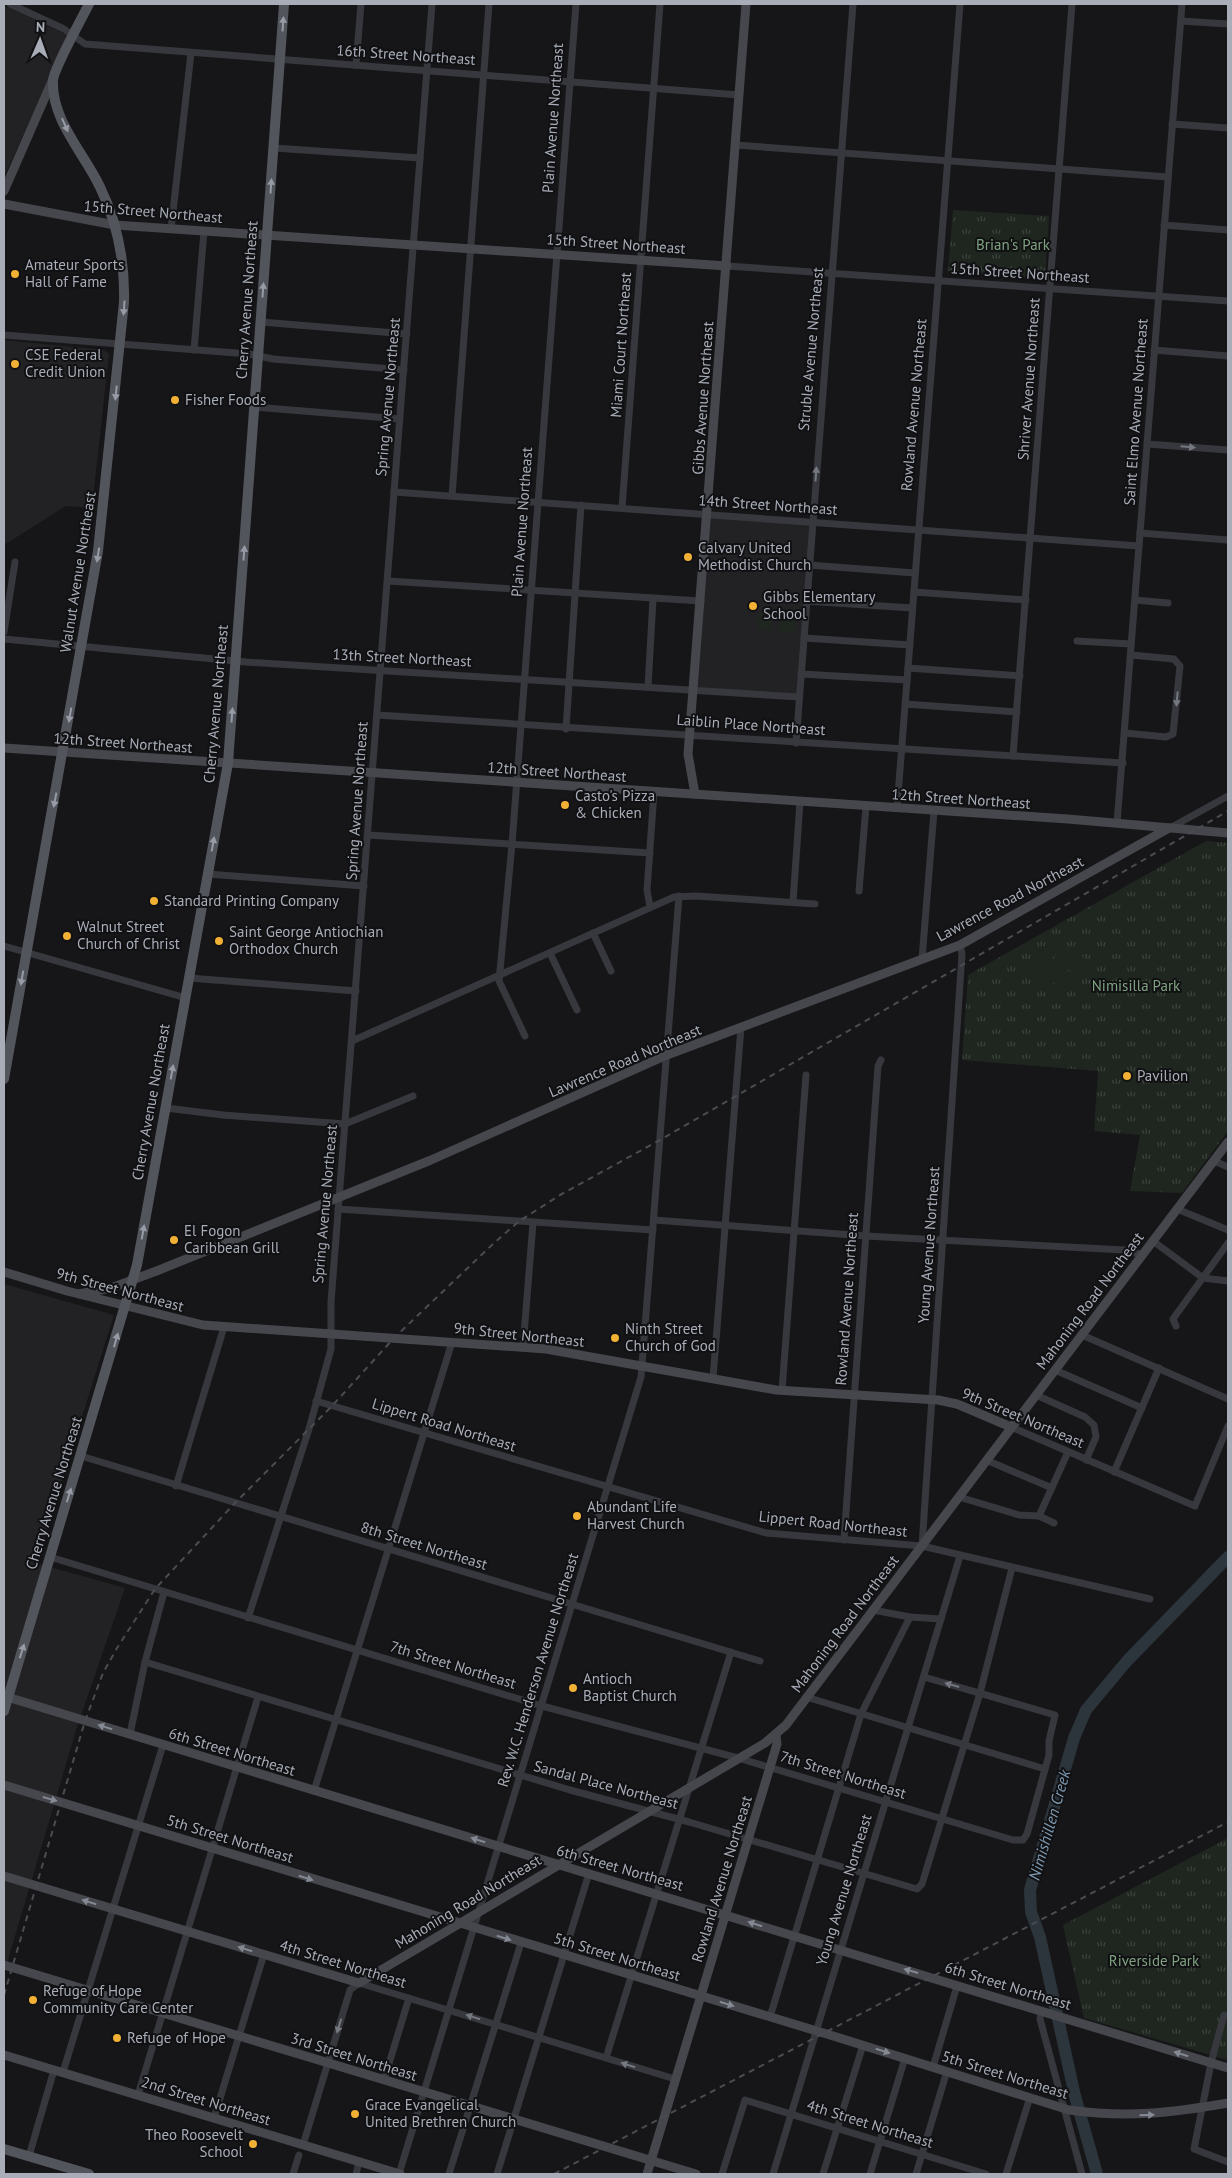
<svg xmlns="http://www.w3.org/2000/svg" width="1232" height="2178" viewBox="0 0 1232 2178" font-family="'PT Sans',sans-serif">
<defs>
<pattern id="park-tufts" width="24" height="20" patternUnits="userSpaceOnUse" patternTransform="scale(1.25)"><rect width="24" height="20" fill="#1e261f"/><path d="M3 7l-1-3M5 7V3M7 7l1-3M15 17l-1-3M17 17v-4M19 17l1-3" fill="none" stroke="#3c433d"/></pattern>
</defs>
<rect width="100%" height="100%" fill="#161618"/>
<g fill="#222225">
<path d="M5 6 69 36 4 177V8Z"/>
<path d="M4 340 104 350 109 354 92 508 66 506 4 545Z"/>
<path d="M709 516 811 523 798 696 696 689Z"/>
<path d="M4 1284 114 1315 36 1563 125 1588 77 1727 4 1973Z"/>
</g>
<g fill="url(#park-tufts)">
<path d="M953 210 1049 216 1045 279 948 271Z"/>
<path d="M1206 841 1228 843V1131L1182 1193 1130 1191 1140 1135 1094 1131 1098 1071 962 1060 968 975Z"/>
<path d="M1228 1838V2060L1084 2018 1063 1925Z"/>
</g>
<g fill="#1e261f">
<path d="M759 612 773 613 771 630 758 629Z"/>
<path d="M780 618 796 619 795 632 779 631Z"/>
<path d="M1043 946 1055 949 1052 964 1040 961Z"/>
<path d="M1057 950 1084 957 1079 973 1053 966Z"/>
<path d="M1039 963 1050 967 1046 982 1034 979Z"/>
<path d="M1051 967 1079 975 1075 989 1047 981Z"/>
</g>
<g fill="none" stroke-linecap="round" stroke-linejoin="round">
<path stroke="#2c353c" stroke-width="12" d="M1097 2174 1075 2096 1040 1937 1031 1912 1030 1890 1074 1738 1086 1710 1127 1661 1228 1557"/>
<g stroke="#37383d" stroke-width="7">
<path d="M10 4 64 29 85 44 739 95"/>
<path d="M1181 21 1228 24"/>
<path d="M356 65 361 4"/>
<path d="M1172 124 1228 128"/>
<path d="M736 145 1168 177"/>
<path d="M274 148 420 158"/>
<path d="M1164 225 1228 230"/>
<path d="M171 229 191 53"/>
<path d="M727 266 1228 301"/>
<path d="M261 322 407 334"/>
<path d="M4 335 249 354 273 359 404 370"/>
<path d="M194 350 204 231"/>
<path d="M1154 350 1228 356"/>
<path d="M254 407 400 419"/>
<path d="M1147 444 1228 450"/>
<path d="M394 492 1139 546"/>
<path d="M452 496 489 4"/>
<path d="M622 508 660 4"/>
<path d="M1140 533 1228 540"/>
<path d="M809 565 915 573"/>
<path d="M388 581 701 601"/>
<path d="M914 592 1026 600"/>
<path d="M1135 600 1168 603"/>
<path d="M806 601 912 608"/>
<path d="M4 632 15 562"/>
<path d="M804 638 910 645"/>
<path d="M4 639 246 662 799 697"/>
<path d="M1077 641 1131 644"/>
<path d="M908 668 1020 676"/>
<path d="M801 674 907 680"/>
<path d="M648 687 653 599"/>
<path d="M905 704 1017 712"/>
<path d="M377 715 1123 763"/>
<path d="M566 729 581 505"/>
<path d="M1125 733 1166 737 1173 734 1180 666 1174 659 1131 655"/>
<path d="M796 743 853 4"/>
<path d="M1013 756 1072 4"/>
<path d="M897 808 960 4"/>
<path d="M1117 823 1182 4"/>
<path d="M1170 828 1228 796"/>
<path d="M368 835 650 853"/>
<path d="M208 874 364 886"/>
<path d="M859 891 866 806"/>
<path d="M793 902 800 802"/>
<path d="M650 907 647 890 654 792"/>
<path d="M593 933 611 971"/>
<path d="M4 946 186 998"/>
<path d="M550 953 577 1010"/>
<path d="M922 959 934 811"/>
<path d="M189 978 356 991"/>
<path d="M525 1036 499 981 512 844 576 4"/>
<path d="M352 1041 674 897 696 896 815 904"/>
<path d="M166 1108 223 1115 345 1124 413 1096"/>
<path d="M1214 1161 1228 1167"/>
<path d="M338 1209 653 1230"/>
<path d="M1177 1209 1228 1230"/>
<path d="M654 1220 866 1236 1124 1250 1143 1255"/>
<path d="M1153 1241 1203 1278 1228 1281"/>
<path d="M1176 1326 1173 1319 1228 1243"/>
<path d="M1082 1335 1228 1399"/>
<path d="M523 1347 533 1223"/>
<path d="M1055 1370 1142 1408"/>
<path d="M713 1378 741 1027"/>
<path d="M782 1390 806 1075"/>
<path d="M1036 1395 1085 1417 1094 1425 1096 1437 1086 1460"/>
<path d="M316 1401 766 1533 922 1546 1150 1599"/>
<path d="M1011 1427 1195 1506 1228 1426"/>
<path d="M81 1456 760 1661"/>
<path d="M986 1460 1052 1488"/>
<path d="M1114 1472 1159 1368"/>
<path d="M176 1486 224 1327"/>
<path d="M959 1497 1019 1515 1039 1516 1054 1523"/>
<path d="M1039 1516 1068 1452"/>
<path d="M844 1540 878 1066 881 1060"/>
<path d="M922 1546 962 954 960 945"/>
<path d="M50 1557 542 1706 738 1758 1013 1840H1023L1027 1834 1049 1755V1741L1055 1715 924 1677"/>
<path d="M873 1610 910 1617 941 1619"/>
<path d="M248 1618 309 1429 331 1349V1302L432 4"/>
<path d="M145 1662 570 1790 689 1822 917 1889 922 1884 980 1693 1012 1568"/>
<path d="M806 1697 1045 1769"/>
<path d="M130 1734 145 1662 164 1592"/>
<path d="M314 1791 452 1342"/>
<path d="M1041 2011 1040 2019 1082 2174"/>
<path d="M1224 2015 1211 2063 1194 2149 1228 2162"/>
<path d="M770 2017 861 1714 910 1617"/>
<path d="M606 2058 731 1652"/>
<path d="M933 2067 957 1986"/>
<path d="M63 2072 163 1745"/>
<path d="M384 2080 409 1998"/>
<path d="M138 2095 258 1697"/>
<path d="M214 2118 264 1954"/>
<path d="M303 2145 350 1990 359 1983 675 2079"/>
<path d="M29 2156 54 2070"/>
<path d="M293 2174 299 2155"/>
<path d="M356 2174 359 2162"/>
<path d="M399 2174 641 1377 679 896"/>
<path d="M449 2174 521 1943"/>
<path d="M497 2174 589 1873"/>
<path d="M722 2174 745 2100 986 2174"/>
<path d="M773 2174 960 1556"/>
<path d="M823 2174 863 2045"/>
<path d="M870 2174 905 2058"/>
<path d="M916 2174 947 2071"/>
<path d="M1006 2174 1030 2097"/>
</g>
<g stroke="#45474d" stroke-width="9">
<path d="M4 191 53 79"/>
<path d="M4 204 115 225 727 266"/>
<path d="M4 748 1068 819 1228 833"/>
<path d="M695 794 688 754 746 4"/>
<path d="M4 1272 67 1291 203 1325 546 1349 776 1390 938 1400 957 1404 1011 1427"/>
<path d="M79 1294 111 1288 159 1270 431 1160 667 1055 960 945 1169 828"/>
<path d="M4 1696 1228 2068"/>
<path d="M4 1785 830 2035 1069 2110C1127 2118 1171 2113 1228 2103"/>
<path d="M4 1876 359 1983 765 1743 786 1725 1228 1142"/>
<path d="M4 1965 696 2174"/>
<path d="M4 2055 400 2174"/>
<path d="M647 2174 777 1744 776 1735"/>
</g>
<g stroke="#53555c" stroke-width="10">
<path d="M4 1079 98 551 124 302C125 262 118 224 100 187 84 153 51 120 53 80 54 68 82 18 89 4"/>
<path d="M4 1711 137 1265 228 763 284 4"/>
<path d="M4 2149 89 2174"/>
</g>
<g stroke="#4a4c52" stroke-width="2" stroke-dasharray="6 5" stroke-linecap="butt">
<path d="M4 1995 85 1721 103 1673 117 1648 155 1589 234 1504 332 1406 394 1338 494 1243 518 1222 560 1195 660 1140 1228 811"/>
<path d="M554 2174 1228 1822"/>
</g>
</g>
<defs><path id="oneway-solid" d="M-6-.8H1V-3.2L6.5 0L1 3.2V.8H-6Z" transform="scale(1.25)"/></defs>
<g fill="#979ba6">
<use href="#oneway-solid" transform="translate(283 24) rotate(-86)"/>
<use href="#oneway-solid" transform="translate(65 125) rotate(66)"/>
<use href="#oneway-solid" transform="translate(271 186) rotate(-86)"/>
<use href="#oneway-solid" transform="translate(263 290) rotate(-86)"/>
<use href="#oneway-solid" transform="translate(124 308) rotate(94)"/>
<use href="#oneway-solid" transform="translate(116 393) rotate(96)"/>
<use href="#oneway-solid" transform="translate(244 553) rotate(-86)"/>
<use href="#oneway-solid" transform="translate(98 555) rotate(99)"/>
<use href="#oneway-solid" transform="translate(70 715) rotate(100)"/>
<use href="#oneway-solid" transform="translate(232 715) rotate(-86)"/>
<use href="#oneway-solid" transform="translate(55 800) rotate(101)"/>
<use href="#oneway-solid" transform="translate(213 844) rotate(-80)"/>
<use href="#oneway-solid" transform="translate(22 978) rotate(100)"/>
<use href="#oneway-solid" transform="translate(172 1072) rotate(-80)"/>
<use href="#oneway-solid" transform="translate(143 1232) rotate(-80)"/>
<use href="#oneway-solid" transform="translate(116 1340) rotate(-74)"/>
<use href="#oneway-solid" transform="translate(69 1495) rotate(-73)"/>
<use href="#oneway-solid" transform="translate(22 1651) rotate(-73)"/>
</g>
<g fill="#757881">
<use href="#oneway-solid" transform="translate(1188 447) rotate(5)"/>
<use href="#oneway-solid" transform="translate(816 474) rotate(-86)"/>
<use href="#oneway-solid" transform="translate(1177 699) rotate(95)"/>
<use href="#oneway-solid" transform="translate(952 1685) rotate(-164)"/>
<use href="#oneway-solid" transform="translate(473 2017) rotate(-163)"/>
<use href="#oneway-solid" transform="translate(339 2026) rotate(107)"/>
<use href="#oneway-solid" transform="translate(628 2065) rotate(-163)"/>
</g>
<g fill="#858993">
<use href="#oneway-solid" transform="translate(105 1727) rotate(-163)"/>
<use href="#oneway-solid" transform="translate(50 1799) rotate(16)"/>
<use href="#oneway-solid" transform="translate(478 1840) rotate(-163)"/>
<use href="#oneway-solid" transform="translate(306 1878) rotate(17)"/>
<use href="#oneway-solid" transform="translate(89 1902) rotate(-163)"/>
<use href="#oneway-solid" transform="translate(755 1924) rotate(-163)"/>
<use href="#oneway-solid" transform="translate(504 1938) rotate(17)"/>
<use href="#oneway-solid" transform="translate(245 1949) rotate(-163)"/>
<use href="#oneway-solid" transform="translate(911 1971) rotate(-164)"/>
<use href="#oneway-solid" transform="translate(727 2004) rotate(17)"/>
<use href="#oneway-solid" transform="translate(883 2051) rotate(17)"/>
<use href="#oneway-solid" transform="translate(1181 2054) rotate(-163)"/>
<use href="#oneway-solid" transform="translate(1147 2115) rotate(-1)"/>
</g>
<g fill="#f2b134" stroke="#111113" stroke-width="2">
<circle cx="15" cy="274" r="5"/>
<circle cx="15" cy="364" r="5"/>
<circle cx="175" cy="400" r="5"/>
<circle cx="688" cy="557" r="5"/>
<circle cx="753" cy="606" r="5"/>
<circle cx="565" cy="805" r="5"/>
<circle cx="154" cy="901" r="5"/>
<circle cx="67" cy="936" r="5"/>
<circle cx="219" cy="941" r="5"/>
<circle cx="1127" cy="1076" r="5"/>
<circle cx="174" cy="1240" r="5"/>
<circle cx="615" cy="1338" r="5"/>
<circle cx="577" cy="1516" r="5"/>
<circle cx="573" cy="1688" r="5"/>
<circle cx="33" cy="2000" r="5"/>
<circle cx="117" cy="2038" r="5"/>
<circle cx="355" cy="2114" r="5"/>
<circle cx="253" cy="2144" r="5"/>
</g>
<g text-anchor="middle" stroke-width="4" stroke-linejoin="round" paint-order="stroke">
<g font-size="15" fill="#a8adb8" stroke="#111113">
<text transform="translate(406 55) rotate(4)" y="5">16th Street Northeast</text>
<text transform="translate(553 118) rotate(-86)" y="5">Plain Avenue Northeast</text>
<text transform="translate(153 212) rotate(5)" y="5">15th Street Northeast</text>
<text transform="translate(616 244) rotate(4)" y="5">15th Street Northeast</text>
<text transform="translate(1020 273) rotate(4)" y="5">15th Street Northeast</text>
<text transform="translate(247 300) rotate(-86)" y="5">Cherry Avenue Northeast</text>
<text transform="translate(621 345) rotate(-86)" y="5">Miami Court Northeast</text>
<text transform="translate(811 349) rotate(-85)" y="5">Struble Avenue Northeast</text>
<text transform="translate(1029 379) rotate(-86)" y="5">Shriver Avenue Northeast</text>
<text transform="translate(388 397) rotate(-85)" y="5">Spring Avenue Northeast</text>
<text transform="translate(703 398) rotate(-86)" y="5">Gibbs Avenue Northeast</text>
<text transform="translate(914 405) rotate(-85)" y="5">Rowland Avenue Northeast</text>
<text transform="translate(1136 412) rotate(-86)" y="5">Saint Elmo Avenue Northeast</text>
<text transform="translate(768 505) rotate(4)" y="5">14th Street Northeast</text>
<text transform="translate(522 522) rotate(-86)" y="5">Plain Avenue Northeast</text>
<text transform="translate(78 572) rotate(-81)" y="5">Walnut Avenue Northeast</text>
<text transform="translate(402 658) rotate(3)" y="5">13th Street Northeast</text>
<text transform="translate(216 704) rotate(-85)" y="5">Cherry Avenue Northeast</text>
<text transform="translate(751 725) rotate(4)" y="5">Laiblin Place Northeast</text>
<text transform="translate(123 743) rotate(4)" y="5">12th Street Northeast</text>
<text transform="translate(557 772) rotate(4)" y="5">12th Street Northeast</text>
<text transform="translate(961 799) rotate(4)" y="5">12th Street Northeast</text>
<text transform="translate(357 801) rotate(-86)" y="5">Spring Avenue Northeast</text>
<text transform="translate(1010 899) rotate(-28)" y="5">Lawrence Road Northeast</text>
<text transform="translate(625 1061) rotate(-23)" y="5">Lawrence Road Northeast</text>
<text transform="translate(151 1102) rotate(-80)" y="5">Cherry Avenue Northeast</text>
<text transform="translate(325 1204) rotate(-85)" y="5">Spring Avenue Northeast</text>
<text transform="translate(929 1245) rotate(-86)" y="5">Young Avenue Northeast</text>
<text transform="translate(120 1290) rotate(15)" y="5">9th Street Northeast</text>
<text transform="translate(847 1299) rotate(-86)" y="5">Rowland Avenue Northeast</text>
<text transform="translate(1090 1301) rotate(-53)" y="5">Mahoning Road Northeast</text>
<text transform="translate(519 1335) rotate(6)" y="5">9th Street Northeast</text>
<text transform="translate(1023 1418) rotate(23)" y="5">9th Street Northeast</text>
<text transform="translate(444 1425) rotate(17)" y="5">Lippert Road Northeast</text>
<text transform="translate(54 1493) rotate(-73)" y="5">Cherry Avenue Northeast</text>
<text transform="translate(833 1524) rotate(6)" y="5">Lippert Road Northeast</text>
<text transform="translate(424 1546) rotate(17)" y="5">8th Street Northeast</text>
<text transform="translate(845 1624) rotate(-53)" y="5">Mahoning Road Northeast</text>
<text transform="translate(453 1665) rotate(17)" y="5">7th Street Northeast</text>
<text transform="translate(538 1670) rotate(-73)" y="5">Rev. W.C. Henderson Avenue Northeast</text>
<text transform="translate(232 1752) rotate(17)" y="5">6th Street Northeast</text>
<text transform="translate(843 1775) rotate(17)" y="5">7th Street Northeast</text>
<text transform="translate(606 1785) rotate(15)" y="5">Sandal Place Northeast</text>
<text transform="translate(230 1839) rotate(17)" y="5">5th Street Northeast</text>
<text transform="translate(620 1868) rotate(16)" y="5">6th Street Northeast</text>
<text transform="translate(722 1879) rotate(-73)" y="5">Rowland Avenue Northeast</text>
<text transform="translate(844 1890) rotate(-73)" y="5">Young Avenue Northeast</text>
<text transform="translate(468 1902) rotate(-31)" y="5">Mahoning Road Northeast</text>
<text transform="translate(617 1957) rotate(17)" y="5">5th Street Northeast</text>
<text transform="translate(343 1964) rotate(17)" y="5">4th Street Northeast</text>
<text transform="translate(1008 1986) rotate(17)" y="5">6th Street Northeast</text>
<text transform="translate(354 2057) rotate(17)" y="5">3rd Street Northeast</text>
<text transform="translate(1005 2075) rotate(17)" y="5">5th Street Northeast</text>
<text transform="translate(206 2101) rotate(17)" y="5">2nd Street Northeast</text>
<text transform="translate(870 2124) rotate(17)" y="5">4th Street Northeast</text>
</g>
<g font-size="15" fill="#7fa381" stroke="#111113">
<text x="1013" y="250">Brian's Park</text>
<text x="1136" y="991">Nimisilla Park</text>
<text x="1154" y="1966">Riverside Park</text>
</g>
<g font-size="15" fill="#a8adb8" stroke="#111113" text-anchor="start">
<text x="25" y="270">Amateur Sports<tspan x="25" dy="17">Hall of Fame</tspan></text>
<text x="25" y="360">CSE Federal<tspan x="25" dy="17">Credit Union</tspan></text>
<text x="185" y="405">Fisher Foods</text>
<text x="698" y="553">Calvary United<tspan x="698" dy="17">Methodist Church</tspan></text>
<text x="763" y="602">Gibbs Elementary<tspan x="763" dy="17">School</tspan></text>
<text x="575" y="801">Casto's Pizza<tspan x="575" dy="17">&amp; Chicken</tspan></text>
<text x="164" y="906">Standard Printing Company</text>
<text x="77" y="932">Walnut Street<tspan x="77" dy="17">Church of Christ</tspan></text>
<text x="229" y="937">Saint George Antiochian<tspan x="229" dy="17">Orthodox Church</tspan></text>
<text x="1137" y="1081">Pavilion</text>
<text x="184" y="1236">El Fogon<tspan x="184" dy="17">Caribbean Grill</tspan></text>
<text x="625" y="1334">Ninth Street<tspan x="625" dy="17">Church of God</tspan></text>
<text x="587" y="1512">Abundant Life<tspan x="587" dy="17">Harvest Church</tspan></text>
<text x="583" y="1684">Antioch<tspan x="583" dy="17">Baptist Church</tspan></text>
<text x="43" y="1996">Refuge of Hope<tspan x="43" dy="17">Community Care Center</tspan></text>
<text x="127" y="2043">Refuge of Hope</text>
<text x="365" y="2110">Grace Evangelical<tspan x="365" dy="17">United Brethren Church</tspan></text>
<text x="243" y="2140" text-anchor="end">Theo Roosevelt<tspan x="243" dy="17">School</tspan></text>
</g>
<g font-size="16" font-style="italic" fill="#7f9bb3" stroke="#111113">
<text transform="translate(1049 1825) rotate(-74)" y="6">Nimishillen Creek</text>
</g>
</g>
<rect width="1232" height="2178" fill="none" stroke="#a8adb8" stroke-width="10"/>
<g transform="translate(40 40) rotate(2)" stroke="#111113" stroke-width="4" paint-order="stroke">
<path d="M0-4L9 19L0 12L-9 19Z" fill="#a8adb8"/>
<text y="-8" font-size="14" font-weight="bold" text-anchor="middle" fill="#a8adb8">N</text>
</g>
</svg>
